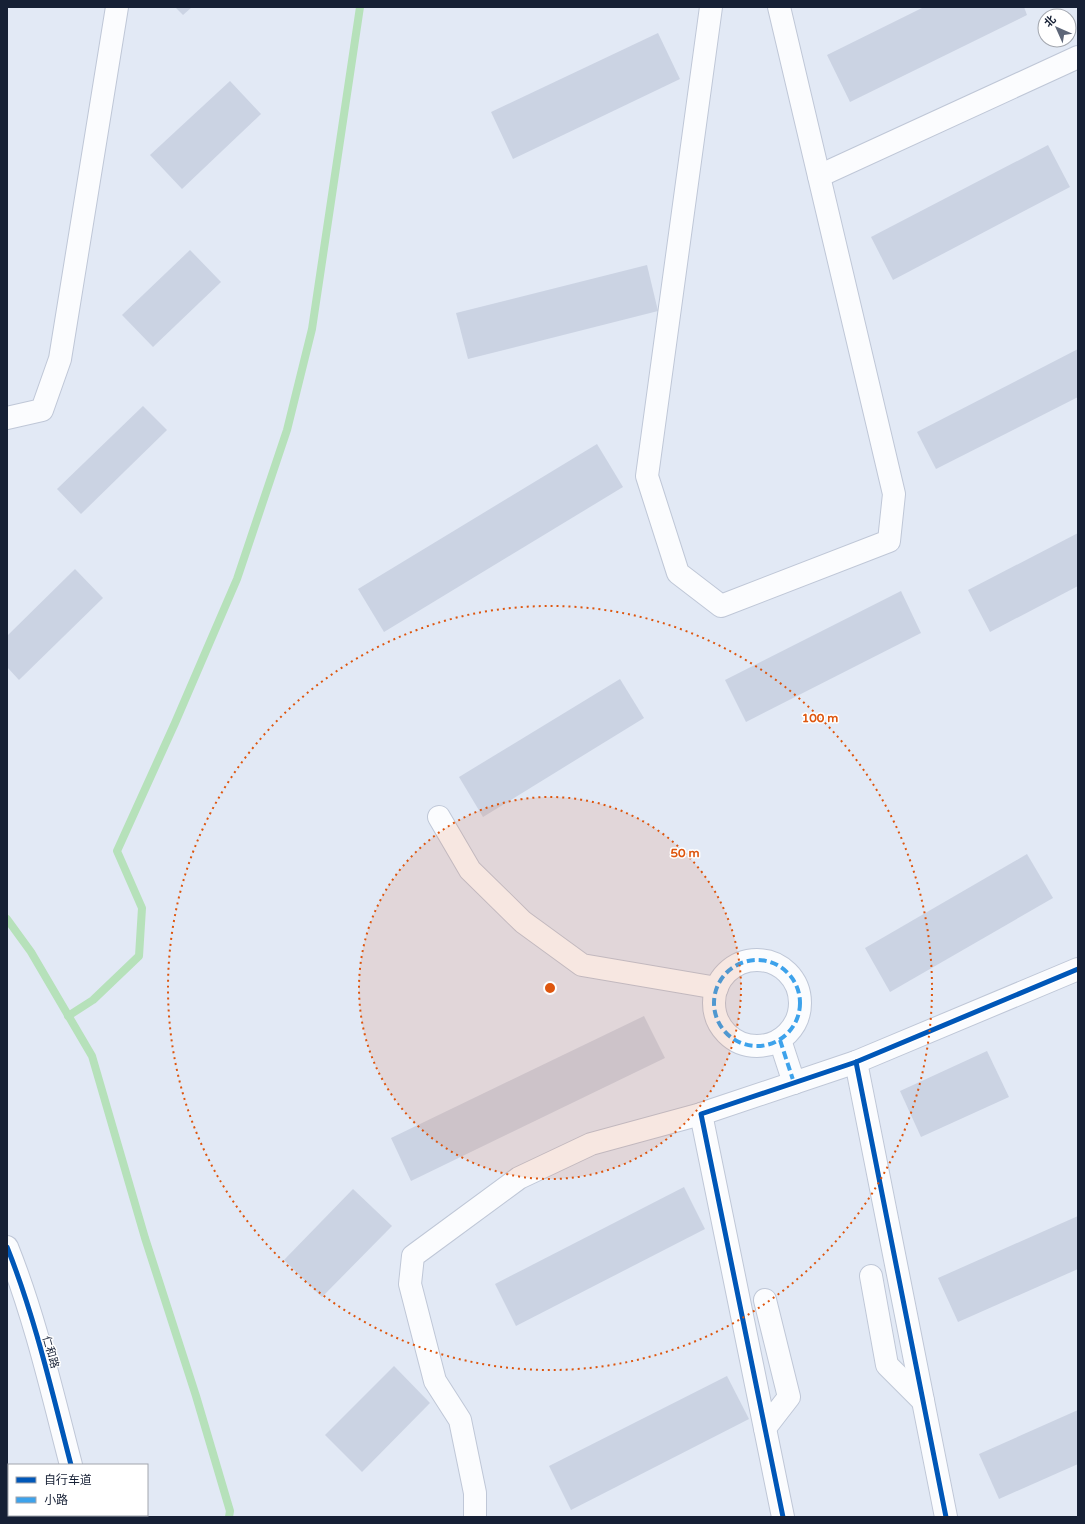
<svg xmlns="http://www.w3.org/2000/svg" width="1085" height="1524" viewBox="0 0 1085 1524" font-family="'Varela Round','Noto Sans SC',sans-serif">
<rect width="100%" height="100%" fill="#e2e9f5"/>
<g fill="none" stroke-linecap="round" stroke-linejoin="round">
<g stroke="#b6e1ba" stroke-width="8">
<path d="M7 919 31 952 92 1056 145 1238 196 1396 230 1511 229 1517"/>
<path d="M68 1016 93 1000 139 956 142 908 117 851 175 723 237 579 287 430 312 329 360 7"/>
</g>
</g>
<g fill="#cbd3e3">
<path d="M175 7H192L183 15Z"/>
<path d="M924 7H1024L1027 15 850 102 827 55Z"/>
<path d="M658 33 680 79 513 159 491 112Z"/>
<path d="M230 81 261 114 182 189 150 155Z"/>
<path d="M1048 145 1070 187 893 280 871 237Z"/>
<path d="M190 250 221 282 153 347 122 315Z"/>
<path d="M647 265 658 311 468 359 456 313Z"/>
<path d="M1078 349V397L936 469 917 432Z"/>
<path d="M143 406 167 430 81 514 57 489Z"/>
<path d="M597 444 623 487 384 632 358 589Z"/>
<path d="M1078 533V586L990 632 968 590Z"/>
<path d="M75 569 103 598 19 680 7 667V636Z"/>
<path d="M901 591 921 633 746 722 725 680Z"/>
<path d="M620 679 644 718 483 817 459 777Z"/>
<path d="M1027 854 1053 898 890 992 865 948Z"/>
<path d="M644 1016 665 1058 411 1181 391 1138Z"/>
<path d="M987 1051 1009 1097 921 1137 900 1091Z"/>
<path d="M684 1187 705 1229 516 1326 495 1284Z"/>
<path d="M353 1189 392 1226 322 1297 284 1260Z"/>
<path d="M1078 1216V1269L958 1322 938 1278Z"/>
<path d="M394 1366 430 1403 362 1472 325 1435Z"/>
<path d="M727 1376 749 1419 571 1510 549 1466Z"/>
<path d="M1078 1410V1464L999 1499 979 1454Z"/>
</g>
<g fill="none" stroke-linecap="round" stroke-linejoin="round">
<g stroke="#bfc7d7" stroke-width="24">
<g id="minor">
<path d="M711 7 647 476 678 573 721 606 889 541 894 494 779 7"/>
<path d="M819 176 1078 57"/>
<path d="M7 418 42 410 60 359 117 7"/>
<path d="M439 817 470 870 523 922 582 965 717 988"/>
<circle cx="757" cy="1003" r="43"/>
<path d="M780 1040 794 1083"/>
<path d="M856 1062 946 1517"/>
<path d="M701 1114 783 1517"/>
<path d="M7 1247C35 1317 52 1392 71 1465"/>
<path d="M871 1276 887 1365 923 1401"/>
<path d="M765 1428 789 1397 765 1300"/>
<path d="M67 1515V1517"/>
<path d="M475 1517V1493L460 1420 435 1381 410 1284 413 1256 519 1178 591 1144 701 1114 856 1062 1078 969"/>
</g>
</g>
<use href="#minor" stroke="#fbfcfe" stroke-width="22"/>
<g stroke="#3da2eb" stroke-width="4" stroke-dasharray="8 4" stroke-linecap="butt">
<circle cx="757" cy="1003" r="43"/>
<path d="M780 1040 794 1083"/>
</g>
<g stroke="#fff" stroke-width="8">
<g id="cycleway">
<path d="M856 1062 946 1517"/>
<path d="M7 1247C35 1317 52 1392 71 1465"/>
<path d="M783 1517 701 1114 856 1062 1078 969"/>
</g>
</g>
<use href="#cycleway" stroke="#0057b8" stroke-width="5"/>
</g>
<circle cx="550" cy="988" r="191" fill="#de560e" fill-opacity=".12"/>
<g fill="none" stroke="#de560e" stroke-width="2" stroke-dasharray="2 4">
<circle cx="550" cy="988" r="191"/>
<circle cx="550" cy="988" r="382"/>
</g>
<g text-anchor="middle" stroke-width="3" stroke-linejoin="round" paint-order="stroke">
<g font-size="11" fill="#162035" stroke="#fff">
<text transform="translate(51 1352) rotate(74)" y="4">仁和路</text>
</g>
</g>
<circle cx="550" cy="988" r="6" fill="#de560e" stroke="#fff" stroke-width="2"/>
<g font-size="12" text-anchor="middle" font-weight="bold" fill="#de560e" stroke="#fff" stroke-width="3" stroke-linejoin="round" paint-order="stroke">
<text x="820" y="722">100 m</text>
<text x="685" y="857">50 m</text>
</g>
<rect width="1085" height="1524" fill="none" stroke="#162035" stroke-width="16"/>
<rect x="8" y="1464" width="140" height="52" fill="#ffffff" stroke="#a2a6ae"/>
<rect x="16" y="1477" width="20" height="6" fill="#0057b8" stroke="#a2a6ae"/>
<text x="44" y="1484" font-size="12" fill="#162035">自行车道</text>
<rect x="16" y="1497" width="20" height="6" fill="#3da2eb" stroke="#a2a6ae"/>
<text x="44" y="1504" font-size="12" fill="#162035">小路</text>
<g transform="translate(1057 28) rotate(315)"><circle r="19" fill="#ffffff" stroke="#a2a6ae"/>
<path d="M0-3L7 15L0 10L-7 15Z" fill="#5d6678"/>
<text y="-6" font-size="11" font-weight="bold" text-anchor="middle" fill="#162035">北</text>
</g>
</svg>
